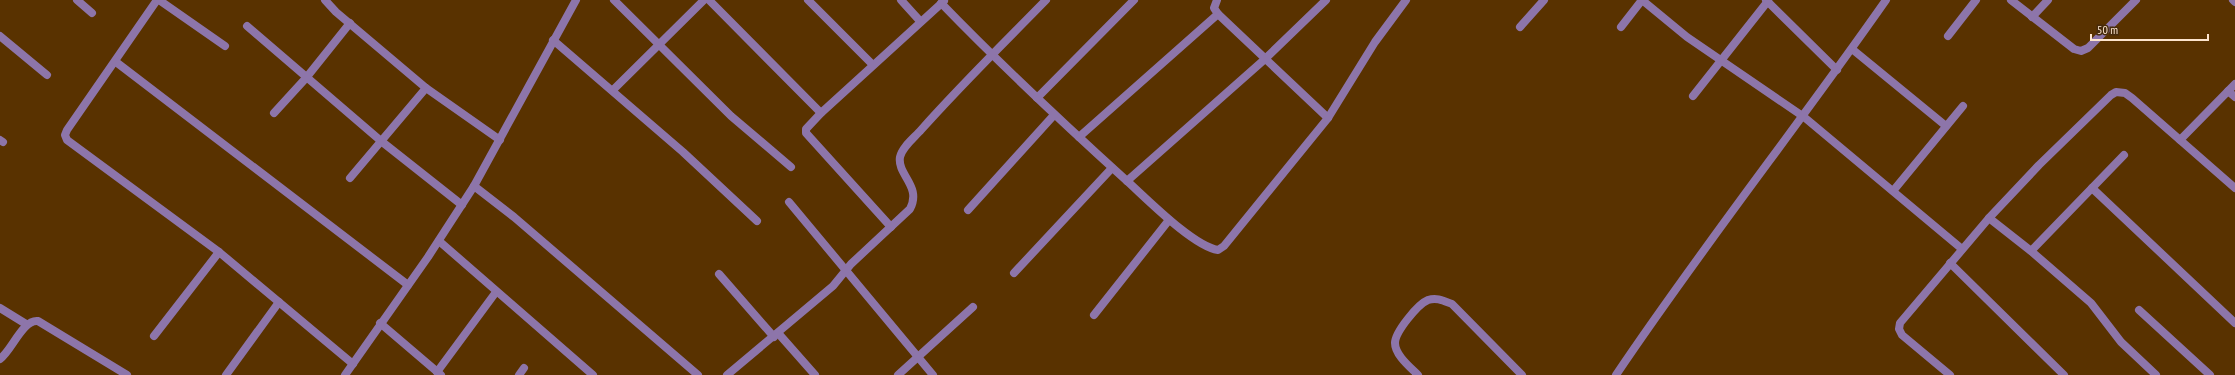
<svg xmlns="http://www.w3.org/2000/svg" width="2235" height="375" viewBox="0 0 2235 375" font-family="'PT Sans Narrow',sans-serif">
<rect width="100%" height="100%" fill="#593200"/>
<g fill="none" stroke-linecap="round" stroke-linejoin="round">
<g stroke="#8d75aa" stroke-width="8">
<path d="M77 0 92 13"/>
<path d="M157 0 67 130 65 135 67 140 219 252 353 364"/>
<path d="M159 0 225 46"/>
<path d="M325 0 336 12 426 88 500 140"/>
<path d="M614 0 731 116 791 167"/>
<path d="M709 0 821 113"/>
<path d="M808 0 873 65"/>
<path d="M901 0 920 21"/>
<path d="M1217 0 1214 8 1218 14 1328 118"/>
<path d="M1642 0 1687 37 1804 117 1962 249"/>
<path d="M1766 0 1837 70"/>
<path d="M2011 0 2074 49 2081 51 2088 48 2136 0"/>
<path d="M2233 0 2235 2"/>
<path d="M941 3C1001 65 1063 123 1127 181 1147 199 1193 246 1218 250L1224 246 1328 118 1375 42 1406 0"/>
<path d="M2032 17 2048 0"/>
<path d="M247 26 381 141 462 205"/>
<path d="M1520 27 1544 0"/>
<path d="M1621 27 1642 0"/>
<path d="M0 36 47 75"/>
<path d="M1948 36 1976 0"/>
<path d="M553 40 683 152 757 221"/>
<path d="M1852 49 1946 126"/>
<path d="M116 62 408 285"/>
<path d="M613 90 704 0"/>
<path d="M2228 91 2235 97"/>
<path d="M1693 96 1768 1"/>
<path d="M1037 98 1134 0"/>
<path d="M274 113 306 78 350 23"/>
<path d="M1079 137 1218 14"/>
<path d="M0 140 3 142"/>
<path d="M2180 140 2235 84"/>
<path d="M350 178 426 88"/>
<path d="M1127 181 1265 59 1326 0"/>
<path d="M474 186 514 217 698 375"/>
<path d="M2092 188 2235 323"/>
<path d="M1893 191 1963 106"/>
<path d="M789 202 933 375"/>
<path d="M968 210 1054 115"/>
<path d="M1989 218 2031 251 2091 303 2121 342 2156 375"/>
<path d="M891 227 806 133V129L821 113 944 1"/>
<path d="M439 241 593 375"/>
<path d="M2031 251 2124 155"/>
<path d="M1950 263 2064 375"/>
<path d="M1014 273 1112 168"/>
<path d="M719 274 774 337"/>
<path d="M0 308 26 324"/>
<path d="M2139 310 2210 375"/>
<path d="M1094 315 1169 220"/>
<path d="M380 323 441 375"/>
<path d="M778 333 815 375"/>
<path d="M154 336 219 252"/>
<path d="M0 359C12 350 23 319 38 321L127 375"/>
<path d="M437 372 496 292"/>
<path d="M226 375 279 302"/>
<path d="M345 375 428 257 474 186 576 0"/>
<path d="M519 375 524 368"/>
<path d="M727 375 833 286 851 264 910 209C922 186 897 175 900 157 902 147 915 137 921 130 961 85 1004 43 1046 0"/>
<path d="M898 375 973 307"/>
<path d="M1418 375C1410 367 1395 355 1395 343 1395 332 1418 304 1428 300 1437 297 1444 301 1452 304L1522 375"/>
<path d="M1616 375C1702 247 1798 126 1886 0"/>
<path d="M1950 375 1902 335 1899 329 1900 323 1989 218 2039 165 2111 95 2116 92 2125 93 2132 98 2235 188"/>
</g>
</g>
<path d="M2091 34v6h117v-6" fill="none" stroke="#fde5ce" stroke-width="2"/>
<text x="2097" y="34" font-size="12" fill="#fde5ce" stroke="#472b0b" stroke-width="3" paint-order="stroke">50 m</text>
</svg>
